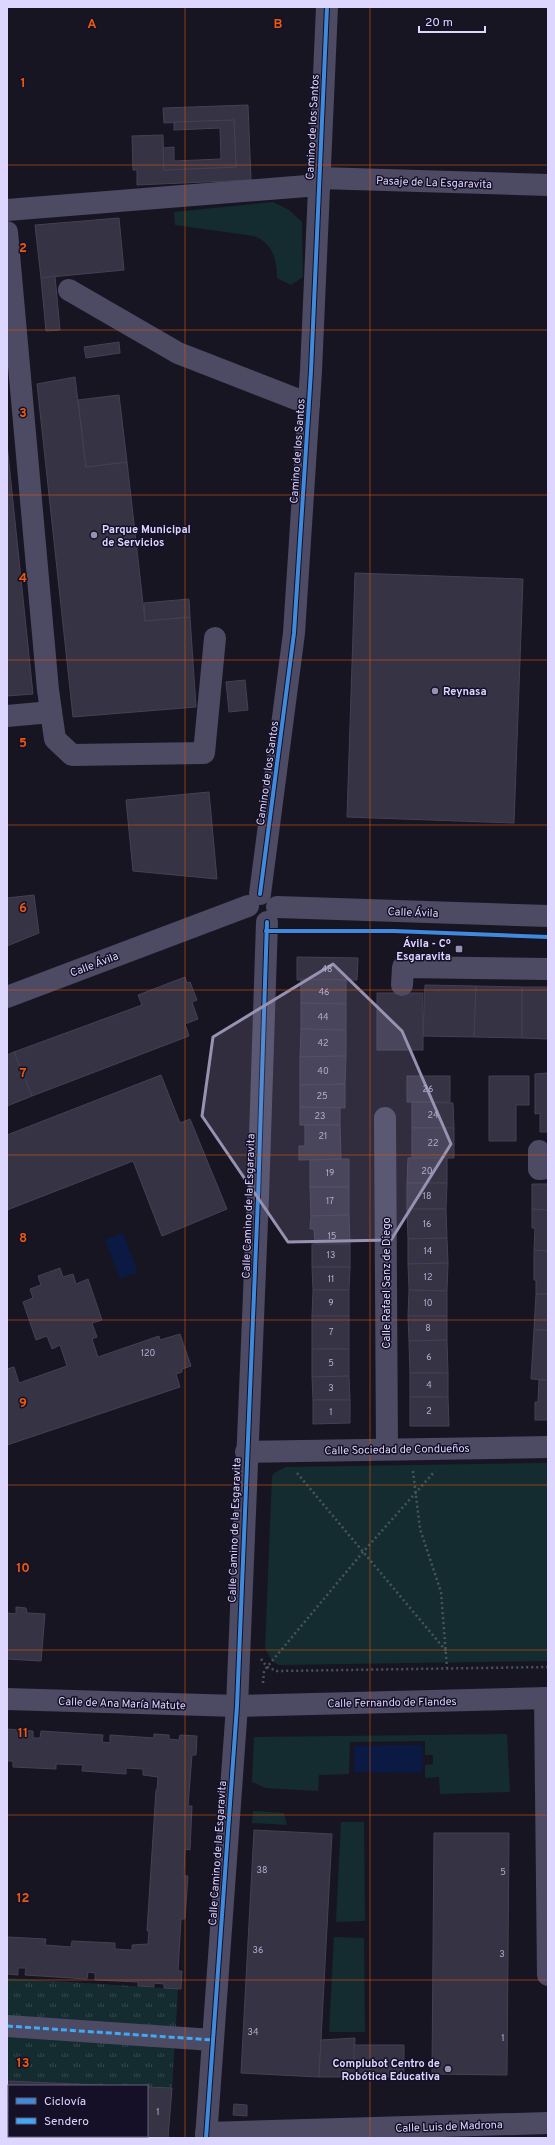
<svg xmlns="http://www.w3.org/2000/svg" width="555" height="2145" viewBox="0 0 555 2145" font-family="Overpass,sans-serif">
<defs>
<pattern id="park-tufts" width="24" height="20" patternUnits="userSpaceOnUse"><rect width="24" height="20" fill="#142c2f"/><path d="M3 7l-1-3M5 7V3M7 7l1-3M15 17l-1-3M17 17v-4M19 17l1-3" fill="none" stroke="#364a4e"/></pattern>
</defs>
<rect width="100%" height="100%" fill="#181522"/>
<g fill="#142c2f">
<path d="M273 202 289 210 302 222 303 277 291 285 277 278C277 260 273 243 254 236L175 225 174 212Z"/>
<path d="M548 1463V1661L279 1665 272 1661 265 1648 272 1477 274 1473 286 1467Z"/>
<path d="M507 1734 510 1792 440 1794 439 1777 425 1778V1765L433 1764V1755H425V1741L350 1742 349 1774 319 1775 318 1791 266 1788 252 1782 254 1737Z"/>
<path d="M253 1811 284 1813 287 1825 252 1823Z"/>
<path d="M341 1822H364L365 1921 336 1922Z"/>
<path d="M334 1937 364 1938 365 2032H329Z"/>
</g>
<path fill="url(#park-tufts)" d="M7 1978 178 1989 172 2088 7 2081Z"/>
<g fill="#0b1a42">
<path d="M123 1233 138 1272 120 1279 105 1240Z"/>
<path d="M423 1745 422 1773 354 1772V1746Z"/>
</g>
<g fill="#363344" stroke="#454055">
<path d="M248 105 251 180 137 185V170H133L132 136 163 135 164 170 236 167 234 120 164 123 163 108Z"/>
<path d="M234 120 236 167 164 170 163 148 174 147V161L221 159 220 128 174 130V122Z"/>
<path d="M119 218 124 270 41 278 35 225Z"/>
<path d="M55 276 60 330 46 331 41 278Z"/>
<path d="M119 342 120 353 86 358 84 347Z"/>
<path d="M75 377 86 467 127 462 145 621 190 617 196 707 73 717 37 384Z"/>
<path d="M119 395 127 462 86 467 78 400Z"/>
<path d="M7 444 33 694 7 696Z"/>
<path d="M355 573 523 579 514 823 347 817Z"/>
<path d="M189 599 190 617 145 621 144 603Z"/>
<path d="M245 680 248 710 229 712 226 682Z"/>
<path d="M209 792 217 879 133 871 126 800Z"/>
<path d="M34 895 39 933 7 946V898Z"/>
<path d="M297 957 358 958 357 980H297Z"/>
<path d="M185 977 187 983 190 982 197 1000 192 1002 198 1019 185 1024 189 1036 32 1096 14 1052 142 1005 138 995Z"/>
<path d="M301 979 346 980V1004L301 1003Z"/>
<path d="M425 985 476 986 474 1037 423 1036Z"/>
<path d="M476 986 522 987V1038L474 1037Z"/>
<path d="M522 987H548V1039L522 1038Z"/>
<rect x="377" y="993" width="46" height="57"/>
<path d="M301 1003 346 1004V1030L301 1029Z"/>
<path d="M301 1029 346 1030V1056L300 1057Z"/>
<path d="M14 1052 32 1096 7 1106V1055Z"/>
<path d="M346 1056 345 1084 300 1085V1057Z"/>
<path d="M548 1073V1132H540V1113L535 1114V1074Z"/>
<path d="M161 1075 180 1123 190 1119 227 1209 162 1236 133 1161 7 1210V1135Z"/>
<rect x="407" y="1076" width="43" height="26"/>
<path d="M489 1076H529V1105H516V1141H489Z"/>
<path d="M345 1084V1108L300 1107V1085Z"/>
<path d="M412 1102 453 1103 454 1128H412Z"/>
<path d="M300 1107 340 1108V1125H300Z"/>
<path d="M305 1125H340L341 1159 299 1160V1146H305Z"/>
<path d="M412 1128H454V1158L412 1159Z"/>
<path d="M408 1158H447V1183H407Z"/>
<path d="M341 1159H349V1187H310V1160Z"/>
<path d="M407 1183H447L446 1209H407Z"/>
<path d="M532 1184H548V1210L532 1209Z"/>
<path d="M310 1187H349V1215L311 1216Z"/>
<path d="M407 1209H446L447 1238 408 1239Z"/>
<path d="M532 1209 548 1210V1251L534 1250 535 1228H532Z"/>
<path d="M349 1215 350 1244H315L314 1229H310L311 1216Z"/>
<path d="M447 1238 448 1263 408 1264V1239Z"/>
<rect x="312" y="1244" width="38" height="23"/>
<path d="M534 1250 548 1251V1294H536V1280H534Z"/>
<path d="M448 1263 447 1291 409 1290 408 1264Z"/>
<path d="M312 1267H350L349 1290H313Z"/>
<path d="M60 1268 63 1277 73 1274 76 1284 88 1279 102 1320 92 1323 97 1337 92 1339 98 1357 159 1336 160 1340 180 1334 191 1366 182 1369V1372L176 1374 180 1387 7 1445V1369L14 1367 19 1383 67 1366 60 1345 52 1349 47 1336 36 1340 23 1302 33 1298 30 1289 41 1285 38 1276Z"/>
<path d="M313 1290H349V1316H312Z"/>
<path d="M409 1290 447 1291V1316H408Z"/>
<path d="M536 1294H548V1330H534Z"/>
<rect x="312" y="1316" width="37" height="33"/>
<path d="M408 1316H447V1340L409 1341Z"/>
<path d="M534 1330H548V1380L531 1379Z"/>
<path d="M447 1340 448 1373H410L409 1341Z"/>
<path d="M312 1349H349V1376L312 1377Z"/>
<rect x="410" y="1373" width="38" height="24"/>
<path d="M349 1376 350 1400H313L312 1377Z"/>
<path d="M539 1380H548V1420H535V1402H538Z"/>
<path d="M410 1397H448L449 1426H410Z"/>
<path d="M313 1400H350V1423L313 1424Z"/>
<path d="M16 1607 26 1608 27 1613 45 1614 41 1661 7 1659V1613L16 1614Z"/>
<path d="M7 1729 33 1731V1738H40L41 1731 103 1735 102 1742 110 1743V1735L154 1738V1734L169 1735V1739L179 1740 180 1735 197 1736 196 1755H192L188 1806H192L190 1850 185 1849 184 1876H188L185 1919H181L178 1971H182L181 1989 164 1988V1984L154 1983V1987L138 1986V1982L95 1980V1973L88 1972 87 1979 25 1975 26 1968H18V1975L7 1974V1937L46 1939 45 1945 71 1947 72 1941 115 1943V1949L132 1950V1945L148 1944 149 1931H147L156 1790H157L158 1777 143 1775V1769L126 1768V1774L82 1771 83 1765 56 1764V1769L13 1767V1761H7Z"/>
<path d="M254 1830 332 1834 319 2077 241 2073Z"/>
<path d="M434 1833H509L507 2075 432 2074Z"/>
<path d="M355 2038 354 2063H348V2077H319L321 2040Z"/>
<path d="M354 2045H404V2077H348V2063H354Z"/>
<path d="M7 2081 122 2086H9V2120H7Z"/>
<path d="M147 2087 172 2088 168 2138H137V2136H147Z"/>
<path d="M234 2104 247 2105V2116L233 2115Z"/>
</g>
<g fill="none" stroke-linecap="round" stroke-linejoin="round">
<g stroke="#485363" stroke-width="2.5" stroke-dasharray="2 3" stroke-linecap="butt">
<path d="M413 1471 420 1529 441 1592 447 1668"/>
<path d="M297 1473 447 1652"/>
<path d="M261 1659 267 1667 277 1671 548 1667"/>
<path d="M263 1683 264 1671 267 1667 363 1552 435 1471"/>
</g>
<g stroke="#4d4a63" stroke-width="22">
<path d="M319 178 548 185"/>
<path d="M7 210 319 185"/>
<path d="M7 232 48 690 55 739 72 755 204 753 215 638"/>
<path d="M69 290 178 353 309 404"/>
<path d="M7 716 51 712"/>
<path d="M260 894 294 633 311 371 327 7"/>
<path d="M277 907 548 916"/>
<path d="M402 985 403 967 548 969"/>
<path d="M7 997 248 906"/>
<path d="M385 1118 387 1448"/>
<path d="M539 1151V1169L548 1168"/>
<path d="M246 1452 548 1447"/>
<path d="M545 1698 548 1975"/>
<path d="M7 1699 237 1706 548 1698"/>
<path d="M7 2026 213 2040"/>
<path d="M206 2133 548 2123"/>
<path d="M206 2138 237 1706 258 1197 267 922"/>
</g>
<path stroke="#3fa9f5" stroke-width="3" stroke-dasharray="6 3" stroke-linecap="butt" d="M7 2026 213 2040"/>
<g stroke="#151027" stroke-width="6">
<g id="cycleway">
<path d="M260 894 294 633 311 371 327 7"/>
<path d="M266 931H394L548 937"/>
<path d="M206 2138 237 1706 258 1197 267 922"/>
</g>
</g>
<use href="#cycleway" stroke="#408adc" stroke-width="4"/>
</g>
<path fill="#9892b2" fill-opacity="0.2" stroke="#9892b2" stroke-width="3" stroke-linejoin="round" d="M333 964 402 1031 451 1144 391 1240 288 1242 202 1116 213 1037Z"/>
<path fill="none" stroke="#e8590c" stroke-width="1" stroke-opacity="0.55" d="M185 7V2138M370 7V2138M7 165H548M7 330H548M7 495H548M7 660H548M7 825H548M7 990H548M7 1155H548M7 1320H548M7 1485H548M7 1650H548M7 1815H548M7 1980H548"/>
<g fill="#9892b2" stroke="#151027" stroke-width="1.5">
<circle cx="94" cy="535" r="4"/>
<circle cx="435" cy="691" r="4"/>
<rect x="455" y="945" width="8" height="8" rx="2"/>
<circle cx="448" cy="2069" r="4"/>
</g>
<g text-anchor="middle" stroke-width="3" stroke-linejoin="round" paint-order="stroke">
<g font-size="9" fill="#b3add0">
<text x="327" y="972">48</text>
<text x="324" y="995">46</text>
<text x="323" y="1020">44</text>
<text x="323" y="1046">42</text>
<text x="323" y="1074">40</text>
<text x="428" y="1092">26</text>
<text x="322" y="1099">25</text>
<text x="433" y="1118">24</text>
<text x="320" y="1119">23</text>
<text x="323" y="1139">21</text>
<text x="433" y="1146">22</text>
<text x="427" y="1174">20</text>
<text x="330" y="1176">19</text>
<text x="427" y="1199">18</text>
<text x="330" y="1204">17</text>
<text x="427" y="1227">16</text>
<text x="332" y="1239">15</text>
<text x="428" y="1254">14</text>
<text x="331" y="1258">13</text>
<text x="428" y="1280">12</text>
<text x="331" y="1282">11</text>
<text x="331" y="1306">9</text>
<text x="428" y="1306">10</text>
<text x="428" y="1331">8</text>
<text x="331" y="1335">7</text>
<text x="148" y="1356">120</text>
<text x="429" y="1360">6</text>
<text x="331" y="1366">5</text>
<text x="429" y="1388">4</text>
<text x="331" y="1391">3</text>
<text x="429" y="1414">2</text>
<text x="331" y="1415">1</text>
<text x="262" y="1873">38</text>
<text x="503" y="1875">5</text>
<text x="258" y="1953">36</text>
<text x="502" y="1957">3</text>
<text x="253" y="2035">34</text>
<text x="503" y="2041">1</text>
<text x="158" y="2115">1</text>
</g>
<g font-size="11" fill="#ddd6ff" stroke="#151027">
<text transform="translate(312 127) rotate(-87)" y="4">Camino de los Santos</text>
<text transform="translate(434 182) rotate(2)" y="4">Pasaje de La Esgaravita</text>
<text transform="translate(297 451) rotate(-86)" y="4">Camino de los Santos</text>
<text transform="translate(267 773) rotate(-82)" y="4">Camino de los Santos</text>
<text transform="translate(413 912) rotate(2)" y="4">Calle Ávila</text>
<text transform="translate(94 964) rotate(-21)" y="4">Calle Ávila</text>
<text transform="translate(248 1206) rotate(-88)" y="4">Calle Camino de la Esgaravita</text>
<text transform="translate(386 1283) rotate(-90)" y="4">Calle Rafael Sanz de Diego</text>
<text transform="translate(397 1449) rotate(-1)" y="4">Calle Sociedad de Condueños</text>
<text transform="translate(234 1530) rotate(-88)" y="4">Calle Camino de la Esgaravita</text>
<text transform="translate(392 1702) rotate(-1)" y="4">Calle Fernando de Flandes</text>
<text transform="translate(122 1703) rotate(2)" y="4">Calle de Ana María Matute</text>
<text transform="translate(217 1853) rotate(-86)" y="4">Calle Camino de la Esgaravita</text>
<text transform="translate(449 2126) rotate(-2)" y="4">Calle Luis de Madrona</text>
</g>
<g font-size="11" font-weight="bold" fill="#ddd6ff" stroke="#151027" text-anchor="start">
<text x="102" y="533">Parque Municipal<tspan x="102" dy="13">de Servicios</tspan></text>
<text x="443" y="695">Reynasa</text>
<text x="451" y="947" text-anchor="end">Ávila - Cº<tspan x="451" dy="13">Esgaravita</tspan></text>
<text x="440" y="2067" text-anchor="end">Complubot Centro de<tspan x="440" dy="13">Robótica Educativa</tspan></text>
</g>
</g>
<g font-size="13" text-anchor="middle" font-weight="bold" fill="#e8590c" stroke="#151027" stroke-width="3" stroke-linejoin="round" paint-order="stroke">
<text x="92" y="28">A</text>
<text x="278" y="28">B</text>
<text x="23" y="87">1</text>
<text x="23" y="252">2</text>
<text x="23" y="417">3</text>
<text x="23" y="582">4</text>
<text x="23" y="747">5</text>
<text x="23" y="912">6</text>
<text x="23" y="1077">7</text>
<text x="23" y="1242">8</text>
<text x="23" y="1407">9</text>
<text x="23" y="1572">10</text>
<text x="23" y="1737">11</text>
<text x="23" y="1902">12</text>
<text x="23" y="2067">13</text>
</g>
<rect width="555" height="2145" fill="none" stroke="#ddd6ff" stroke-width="16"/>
<rect x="8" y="2085" width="140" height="52" fill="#151027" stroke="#655f7d"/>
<rect x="16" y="2098" width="20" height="6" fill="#408adc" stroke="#655f7d"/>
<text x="44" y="2105" font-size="12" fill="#ddd6ff">Ciclovía</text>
<rect x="16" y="2118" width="20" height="6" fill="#3fa9f5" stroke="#655f7d"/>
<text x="44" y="2125" font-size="12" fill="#ddd6ff">Sendero</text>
<path d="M419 26v6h66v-6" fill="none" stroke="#ddd6ff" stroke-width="2"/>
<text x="425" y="26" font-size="12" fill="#ddd6ff" stroke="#151027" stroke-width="3" paint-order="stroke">20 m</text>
</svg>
